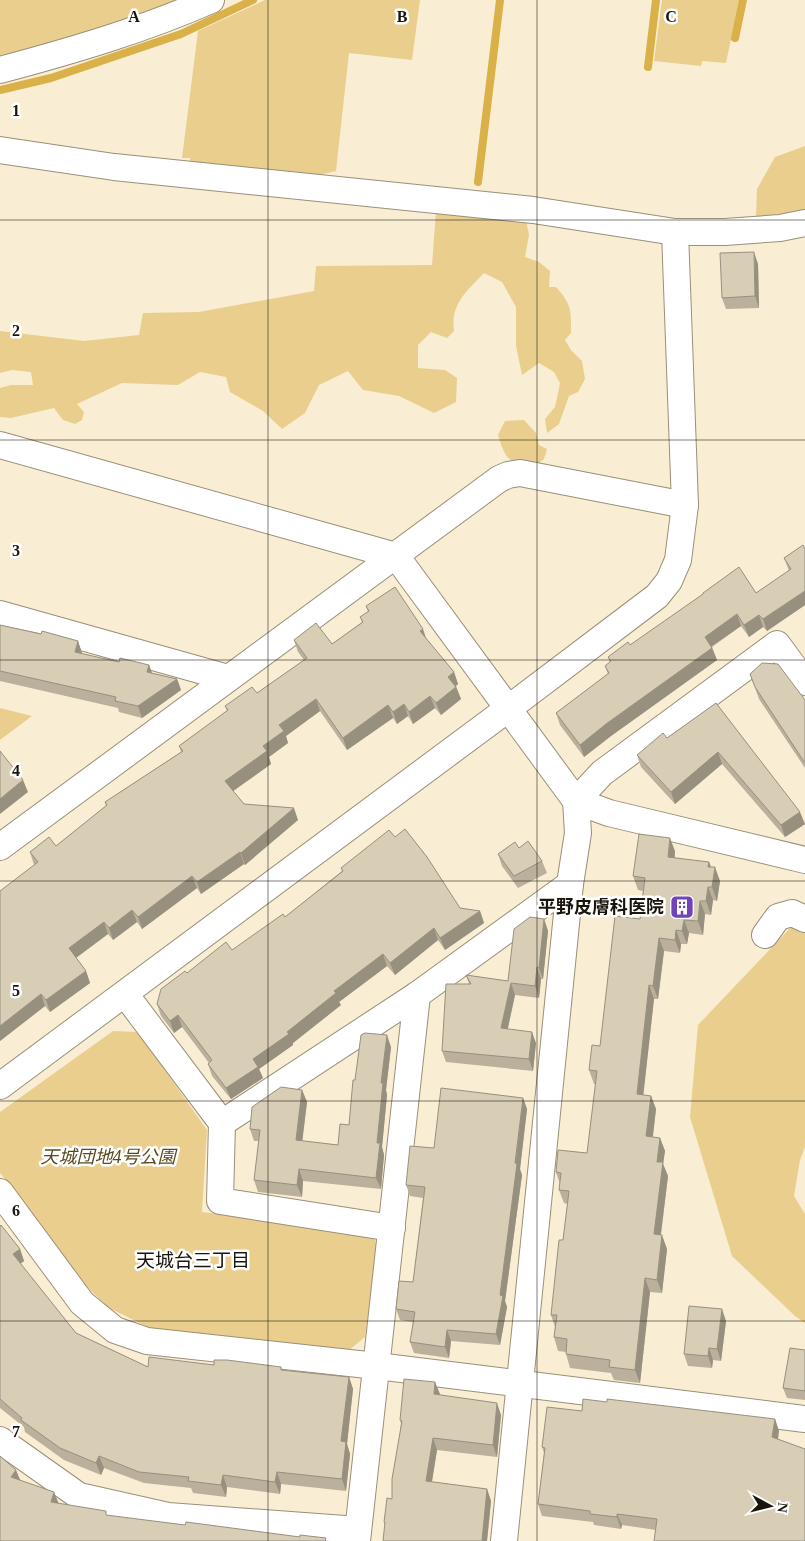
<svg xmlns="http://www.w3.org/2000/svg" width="805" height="1541" viewBox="0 0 805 1541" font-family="'Times New Roman','Noto Sans JP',serif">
<rect width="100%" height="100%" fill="#f9eed4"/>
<g fill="#e9ce8e">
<path d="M0 0H190L0 63Z"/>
<path d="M265 0H420L412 60 349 53 336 171 315 176 190 163V158H182L198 31Z"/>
<path d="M662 0H739L726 63 702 61 701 66 654 61Z"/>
<path d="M805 146V211L756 217 757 189 775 157Z"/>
<path d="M436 211 526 220 529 235 525 257 539 262 550 271 549 287H556C572 305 571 310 571 333L565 340 571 350 582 361 585 379 578 392 569 396 559 424 547 433 545 419 555 407 560 383 554 372 539 363 522 375 516 346V307L502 282 484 273C467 291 450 304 454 331L447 338 431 332 418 345V368L445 370 457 378 456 402 434 413 399 396 363 390 348 371 319 385 305 413 282 429 263 411 230 392 226 377 200 372 178 385 122 383 77 404 84 412 82 420 75 424 63 420 54 408 11 418 0 417V388L11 385H33L31 372 12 370 0 373V331L84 341 139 335 143 313 199 312 314 291 316 266 432 265Z"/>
<path d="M524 420 536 433 539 445 547 449 544 459 534 467C509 465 505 458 498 435L505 421Z"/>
<path d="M0 708 32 716 0 740Z"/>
<path d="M794 924 805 930V1147L800 1160 794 1196 805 1214V1323L795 1316 732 1256 690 1117 698 1025Z"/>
<path d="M113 1031 138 1032 207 1130 202 1212 374 1234 377 1250 365 1337 348 1351 181 1334 148 1327 109 1308 84 1284 0 1173V1112Z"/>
</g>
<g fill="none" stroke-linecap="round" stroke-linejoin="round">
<g stroke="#dab148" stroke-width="8">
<path d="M735 38 743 0"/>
<path d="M648 67 656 0"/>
<path d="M0 90 51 78 181 34 253 0"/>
<path d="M478 182 500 0"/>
</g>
<g stroke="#9a8f78" stroke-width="28">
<g id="street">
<path d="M0 70C71 51 143 30 211 0"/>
<path d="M0 150 114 167 533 210 675 232H725L780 228 805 223"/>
<path d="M0 445 396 556 576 801 578 833 570 884 504 1541"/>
<path d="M0 614 228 678"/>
<path d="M805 682 777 644 602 773 576 801 609 813 805 860"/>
<path d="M0 847 499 479 508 475 520 473 685 505"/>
<path d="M765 935 778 917 792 913 805 919"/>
<path d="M125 994 222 1123 220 1201 392 1228"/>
<path d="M0 1086 509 708 657 596 669 581 678 560 685 505 675 232"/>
<path d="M222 1123 417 995 570 884"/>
<path d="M0 1192 82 1303 115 1330 147 1341 377 1366 805 1419"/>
<path d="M0 1440 79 1496 168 1516 358 1530"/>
<path d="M357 1541 417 995"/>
</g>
</g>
<use href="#street" stroke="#fff" stroke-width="26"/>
</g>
<g fill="#bab09c">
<path d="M758 264 759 308 726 309 722 298Z"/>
<path d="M805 549V605L767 631 763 627 749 637 741 626 712 647 717 660 611 736 584 757 560 725 556 713 608 674 605 666 610 662 608 657 630 645 756 593 789 571 784 558Z"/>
<path d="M366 606 427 640 454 672 458 684 456 686 461 699 441 715 435 708 413 724 408 716 397 724 393 718 347 750 320 711 286 736 288 743 269 757 271 764 233 791 244 804 298 820 245 865 244 864 201 894 197 888 142 929 137 922 113 940 108 934 76 958 86 971 90 983 50 1012 45 1006 0 1041 34 865 30 852 56 846 106 806 105 802 181 752 179 746 227 711 225 706 257 693 304 660 298 652 294 640 332 644 362 622 360 617 368 612Z"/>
<path d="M0 625 78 641 82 654 119 662 149 665 152 673 177 679 181 690 142 718 119 712 118 708 0 681Z"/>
<path d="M750 674 805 700V768L759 699Z"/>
<path d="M716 703 805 824 785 837 722 764 675 804 641 767 637 755 667 738Z"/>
<path d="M395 837 460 908 480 911 484 923 445 950 438 940 395 975 387 966 339 1002 341 1005 293 1043V1045L259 1069 263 1078 231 1099 212 1076 208 1064 209 1063 182 1027 174 1033 161 1016 157 1004 187 973 232 950 285 917 342 871 341 868Z"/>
<path d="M519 848 542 861 547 873 518 888 502 866 498 854Z"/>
<path d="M675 851V858L709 862 711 867 720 881 717 901 713 900 711 915 705 914 703 935 689 933 687 944H681L680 953 664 951 658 999H654L643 1095 651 1096 656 1109 653 1137 660 1138 665 1151 663 1164 668 1176 661 1235 667 1249 662 1293 650 1292 640 1383 614 1380 611 1373 570 1368 566 1354V1352L558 1351 554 1337 555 1327 551 1315 563 1240 568 1204 564 1203 559 1190 560 1184 556 1172 587 1153 596 1084H594L589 1070 600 1046 640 919 643 891 638 890 633 876Z"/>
<path d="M544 919 548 931 543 979H541L539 998 515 995 508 1029 536 1043 533 1071 446 1062 442 1051 469 984 466 975 508 981Z"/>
<path d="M391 1047 386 1090 387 1095 382 1147 384 1155 381 1189 303 1181 302 1197 258 1192 254 1180 259 1141H254L250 1129 302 1090 307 1102 302 1141 338 1145 349 1125 355 1080Z"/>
<path d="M523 1098 527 1109 520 1169 522 1175 505 1301 507 1307 500 1345 451 1341 449 1358 414 1353 410 1342 413 1322 400 1320 396 1309 413 1282 423 1198 410 1196 406 1185 434 1148Z"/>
<path d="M0 1226 20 1249 24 1261 20 1264 76 1333 148 1367 214 1365 281 1367 282 1370 349 1377 353 1389 347 1444 350 1454 346 1491 281 1484 280 1494 227 1487 226 1497 193 1493 191 1488 144 1483 104 1468 101 1475 64 1460 25 1432 24 1427 0 1408Z"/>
<path d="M726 1321 721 1361 713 1360 712 1368 688 1366 684 1354Z"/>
<path d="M805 1350V1400L787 1398 783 1388Z"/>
<path d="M435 1382 439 1395 501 1415 497 1457 437 1450 432 1482 487 1489 491 1501 487 1541H383L385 1525 384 1522 392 1499 401 1424 400 1420Z"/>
<path d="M582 1411 775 1419 779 1431 656 1530 622 1525 621 1529 594 1525 593 1522 542 1516 538 1504 544 1453 542 1447Z"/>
</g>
<g fill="#97907f">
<path d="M754 252 758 264 759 308 755 296Z"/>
<path d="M805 591V605L767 631 763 619Z"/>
<path d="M737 614 741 626 709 648 705 637Z"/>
<path d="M759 615 763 627 749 637 744 625Z"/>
<path d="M423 629 427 641 420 631Z"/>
<path d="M78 641 82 653 79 663 75 652Z"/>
<path d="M712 648 717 660 611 736 584 757 580 745 606 724Z"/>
<path d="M149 665 153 676 147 672Z"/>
<path d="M454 672 458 684 452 689 448 677Z"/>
<path d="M177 679 181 690 142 718 138 706Z"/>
<path d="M456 687 461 699 441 715 436 703Z"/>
<path d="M430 696 435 708 413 724 409 712Z"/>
<path d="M316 699 320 711 286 736 288 743 269 757 271 764 229 794 225 781 279 725Z"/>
<path d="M404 704 408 716 397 724 393 712Z"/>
<path d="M388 705 393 718 347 750 343 738Z"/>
<path d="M718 752 722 764 675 804 671 792Z"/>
<path d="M23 780 28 792 0 814V799Z"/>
<path d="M294 808 298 820 245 865 241 853Z"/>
<path d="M800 812 805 824 785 837 781 825Z"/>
<path d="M670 838 675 851 673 871 668 857Z"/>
<path d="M240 852 244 864 201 894 197 882Z"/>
<path d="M709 862 714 875 715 867 720 881 717 901 712 887 708 867Z"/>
<path d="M192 876 197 888 142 929 138 917Z"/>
<path d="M708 887 713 900 711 915 706 901Z"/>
<path d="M700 901 705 914 703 935 698 921Z"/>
<path d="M132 910 137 922 113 940 109 928Z"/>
<path d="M480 911 484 923 445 950 440 938Z"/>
<path d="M544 919 548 931 543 979 539 968Z"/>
<path d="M684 920 689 933 687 944 682 931Z"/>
<path d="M104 922 108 934 73 960 69 948Z"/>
<path d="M434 928 438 940 395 975 390 963Z"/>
<path d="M676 930 681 944 680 953 675 940Z"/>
<path d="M659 938 664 951 658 999 653 986Z"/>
<path d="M383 954 387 966 339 1002 341 1005 293 1043V1045L259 1069 263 1078 231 1099 226 1088 253 1059 334 991Z"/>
<path d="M537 967 541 979 539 998 535 986Z"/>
<path d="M86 971 90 983 50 1012 46 1000Z"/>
<path d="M511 983 515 995 505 1040 501 1028Z"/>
<path d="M649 985 654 999 642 1107 637 1094Z"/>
<path d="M41 994 45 1006 0 1041V1026Z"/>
<path d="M178 1015 182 1027 174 1033 170 1021Z"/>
<path d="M532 1032 536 1043 533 1071 529 1059Z"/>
<path d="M387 1035 391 1047 386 1090 387 1095 382 1147 384 1155 381 1189 376 1178 377 1143 381 1083Z"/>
<path d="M302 1090 307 1102 301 1152 296 1140Z"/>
<path d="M651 1096 656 1109 651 1150 646 1136Z"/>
<path d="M523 1098 527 1109 520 1169 522 1175 505 1301 507 1307 500 1345 496 1334Z"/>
<path d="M660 1138 665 1151 663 1164 668 1176 659 1248 654 1234 657 1162Z"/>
<path d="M299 1169 303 1181 302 1197 297 1185Z"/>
<path d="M662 1235 667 1249 662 1293 657 1280Z"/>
<path d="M20 1249 24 1261 17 1266 13 1254Z"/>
<path d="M645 1278 650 1292 640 1383 635 1370Z"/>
<path d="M722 1309 726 1321 721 1361 717 1349Z"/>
<path d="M447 1330 451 1341 449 1358 445 1347Z"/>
<path d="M709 1348 713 1360 712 1368 708 1356Z"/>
<path d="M349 1377 353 1389 347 1444 350 1454 346 1491 342 1479 341 1441Z"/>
<path d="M435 1382 440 1394 438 1406 434 1394Z"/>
<path d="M497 1403 501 1415 497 1457 493 1445Z"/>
<path d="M775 1419 779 1431 777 1448 772 1437Z"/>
<path d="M433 1438 437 1450 430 1493 426 1481Z"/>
<path d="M99 1456 104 1468 101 1475 96 1463Z"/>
<path d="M16 1470 21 1482 11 1477Z"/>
<path d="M277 1472 281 1484 280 1494 275 1482Z"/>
<path d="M223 1475 227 1487 226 1497 221 1485Z"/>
<path d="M487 1489 491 1501 487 1541H482Z"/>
<path d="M54 1492 59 1504 51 1502Z"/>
<path d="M617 1514 622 1525 621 1529 617 1517Z"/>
</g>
<g fill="#d8cdb5" stroke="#97907f">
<path d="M754 252 755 296 722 298 720 253Z"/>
<path d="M803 545 805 549V591L763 619 759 615 744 625 737 614 705 637 712 648 606 724 580 745 556 713 609 673 605 666 611 661 608 657 628 642 630 645 703 594V593L739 567 756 593 791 569 784 558Z"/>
<path d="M395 587 423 629 420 631 454 672 448 677 456 687 436 703 430 696 409 712 404 704 393 712 388 705 343 738 316 699 279 725 284 731 263 746 267 751 225 781 244 804 294 808 241 853 240 852 197 882 192 876 138 917 132 910 109 928 104 922 69 948 86 971 46 1000 41 994 0 1026V891L38 862 30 852 49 837 56 846 107 805 105 802 183 751 179 746 228 710 225 706 252 687 257 693 307 658 294 640 316 623 332 644 363 622 360 617 369 611 366 606Z"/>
<path d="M0 625 41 634 42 631 78 641 75 652 119 662 120 658 149 665 147 672 177 679 138 706 115 701 116 697 0 671Z"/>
<path d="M762 663 778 664 805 700V763L755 687 750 674Z"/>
<path d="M716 703 800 812 781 825 718 752 671 792 637 755 663 733 667 738Z"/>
<path d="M0 751 23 780 0 799Z"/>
<path d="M405 829 427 857 460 908 480 911 440 938 434 928 390 963 383 954 334 991 336 993 287 1032 289 1034 253 1059 258 1067 226 1088 208 1064 212 1060 178 1015 170 1021 157 1004 161 989 185 971 187 973 226 942 232 950 283 914 285 917 343 871 341 868 389 830 395 837Z"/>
<path d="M639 834 670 838 668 857 709 862 708 867H715L712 887H708L706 901H700L698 921 684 920 682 931 676 930 675 940 659 938 653 986 649 985 637 1094 651 1096 646 1136 660 1138 657 1162H663L654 1234 662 1235 657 1280 645 1278 635 1370 609 1367 610 1360 566 1354 567 1339 554 1337 557 1315H551L559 1240H563L569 1191 559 1190 561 1173 556 1172 558 1150 587 1153 597 1071 589 1070 592 1045 600 1046 615 916 640 919 645 878 633 876Z"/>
<path d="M528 841 542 861 514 876 498 854 515 842 519 848Z"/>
<path d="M530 917 544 919 539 968 537 967 535 986 511 983 501 1028 532 1032 529 1059 442 1051 446 984H471L466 975 508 981 514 929Z"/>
<path d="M365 1033 387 1035 381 1083H383L377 1143H380L376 1178 299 1169 297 1185 254 1180 260 1130 250 1129 252 1107 281 1087 302 1090 296 1140 338 1145 340 1124 349 1125 353 1080H355L361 1035Z"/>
<path d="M441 1088 523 1098 515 1163 517 1164 500 1295 503 1296 496 1334 447 1330 445 1347 410 1342 415 1312 396 1309 399 1281 413 1282 425 1187 406 1185 410 1146 434 1148Z"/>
<path d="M1 1225 20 1249 13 1254 76 1333 148 1367 149 1357 214 1365V1360H227L281 1367V1370L349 1377 341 1441 346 1442 342 1479 277 1472 275 1482 223 1475 221 1485 188 1481 189 1477 139 1472 99 1456 96 1463 60 1448 21 1420 22 1418 0 1399V1226Z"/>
<path d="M689 1306 722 1309 717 1349 709 1348 708 1356 684 1354Z"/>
<path d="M790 1348 805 1350V1391L783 1388Z"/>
<path d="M404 1379 435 1382 434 1394 497 1403 493 1445 433 1438 426 1481 487 1489 482 1541H383L385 1522H384L387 1498 392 1499V1479L402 1421 400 1420Z"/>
<path d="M583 1399 607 1402V1399L775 1419 772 1437 805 1449V1541H654L657 1519 617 1514V1517L590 1514V1511L538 1504 545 1448 542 1447 547 1407 582 1411Z"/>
<path d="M0 1456 16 1470 11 1477 54 1492 51 1502 106 1511V1515L185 1525 186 1522 300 1537V1535L326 1538 325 1541H0Z"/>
</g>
<path fill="none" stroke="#19150c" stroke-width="1" stroke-opacity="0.55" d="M268 0V1541M537 0V1541M0 220H805M0 440H805M0 660H805M0 881H805M0 1101H805M0 1321H805"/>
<defs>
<g id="building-square" transform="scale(1.25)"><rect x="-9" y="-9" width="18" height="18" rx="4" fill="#7043ba" stroke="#fff"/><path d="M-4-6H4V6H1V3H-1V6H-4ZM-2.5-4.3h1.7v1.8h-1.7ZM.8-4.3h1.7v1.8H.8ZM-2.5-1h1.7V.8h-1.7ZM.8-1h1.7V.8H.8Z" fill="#fff"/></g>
</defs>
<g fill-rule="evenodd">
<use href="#building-square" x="682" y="907"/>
</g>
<g text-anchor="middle" stroke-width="5" stroke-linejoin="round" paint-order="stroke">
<g font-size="18" font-weight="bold" fill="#19150c" stroke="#fff" text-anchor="end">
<text x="664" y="913">平野皮膚科医院</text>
</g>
<g font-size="18" font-style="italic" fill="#5b4a20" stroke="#fff">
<text x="108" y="1163">天城団地4号公園</text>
</g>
<g font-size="19" fill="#19150c" stroke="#fff">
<text x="193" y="1267">天城台三丁目</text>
</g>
</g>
<g font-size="16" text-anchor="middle" font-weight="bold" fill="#19150c" stroke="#fff" stroke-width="5" stroke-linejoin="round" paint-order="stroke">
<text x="134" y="22">A</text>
<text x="402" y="22">B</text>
<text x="671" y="22">C</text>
<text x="16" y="116">1</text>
<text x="16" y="336">2</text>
<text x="16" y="556">3</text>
<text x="16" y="776">4</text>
<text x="16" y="996">5</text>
<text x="16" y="1216">6</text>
<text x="16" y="1437">7</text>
</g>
<g transform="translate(770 1506) rotate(97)" stroke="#ffffff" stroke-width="4" paint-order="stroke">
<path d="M0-4L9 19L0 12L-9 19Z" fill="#19150c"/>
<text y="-8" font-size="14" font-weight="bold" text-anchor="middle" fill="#19150c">N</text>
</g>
</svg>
